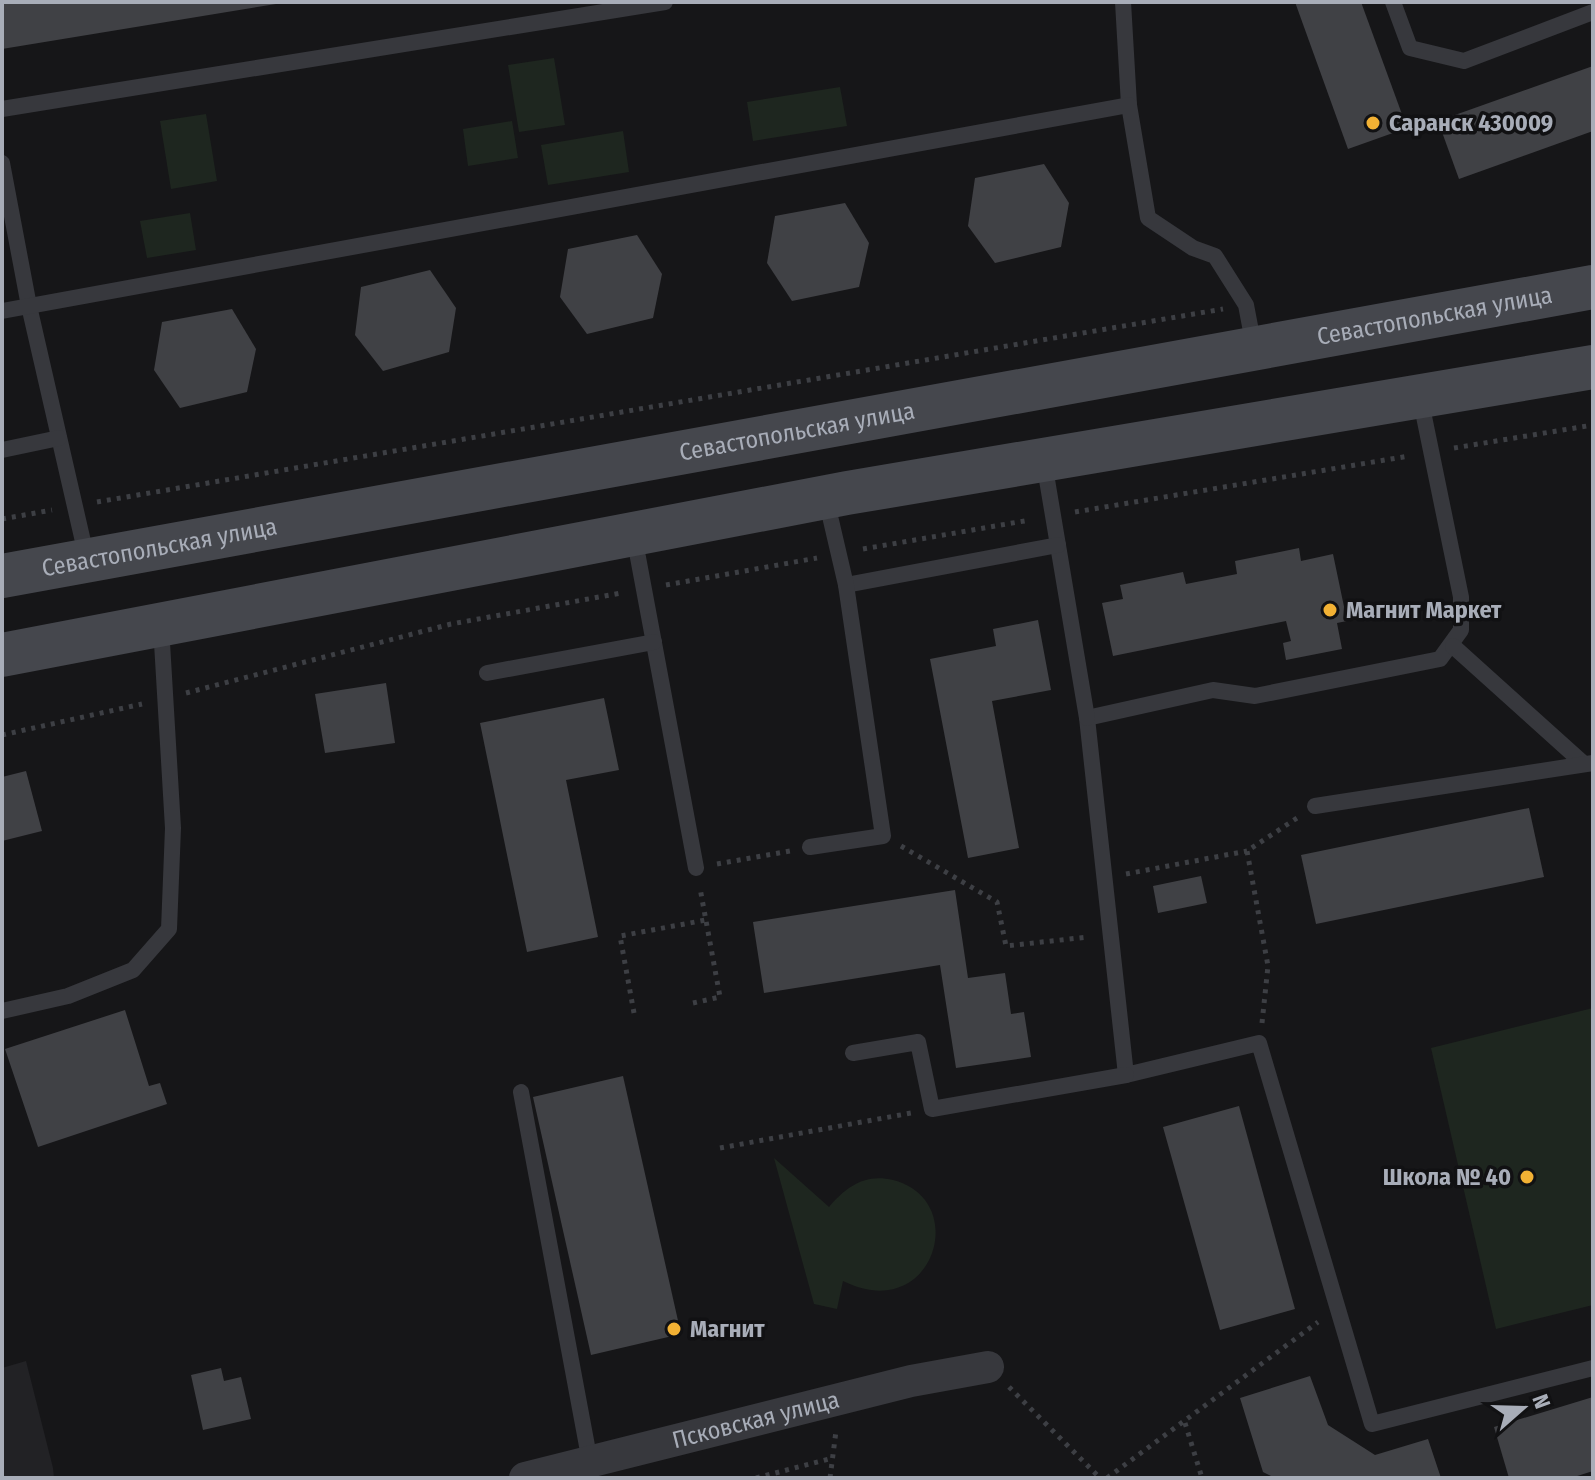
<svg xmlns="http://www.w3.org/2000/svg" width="1595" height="1480" viewBox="0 0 1595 1480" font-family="'Fira Sans Condensed',sans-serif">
<rect width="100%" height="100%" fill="#161618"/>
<path fill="#222225" d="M26 1361 53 1468 54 1478H2V1368Z"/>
<g fill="#1e261f">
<path d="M554 58 565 125 519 132 508 65Z"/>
<path d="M840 87 847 126 753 141 747 102Z"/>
<path d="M206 114 217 181 171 189 160 121Z"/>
<path d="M512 121 518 158 468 166 463 129Z"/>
<path d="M623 131 629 172 548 185 541 145Z"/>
<path d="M190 213 196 250 147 258 140 221Z"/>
<path d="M1593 1008V1305L1496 1329 1431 1048Z"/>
<path d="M774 1158 829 1207C846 1187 865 1173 893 1180 972 1200 933 1326 843 1281L837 1309 814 1304Z"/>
</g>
<g fill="#404145">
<path d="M2 2H276V4L2 49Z"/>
<path d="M1295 2H1361L1407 128 1348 149Z"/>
<path d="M1593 66V131L1459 179 1438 121Z"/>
<path d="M1044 164 1069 203 1061 247 995 263 968 226 975 178Z"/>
<path d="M845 203 869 243 859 287 792 301 767 263 775 216Z"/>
<path d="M637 235 662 274 653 318 587 334 560 297 568 249Z"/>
<path d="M430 270 456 308 449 352 383 371 355 335 361 287Z"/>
<path d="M232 309 256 349 247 392 180 408 154 370 162 322Z"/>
<path d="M1299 548 1301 561 1333 554 1347 621 1337 623 1342 649 1286 660 1283 643 1291 641 1286 621 1113 656 1102 603 1123 599 1120 585 1183 572 1186 584 1237 574 1235 561Z"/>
<path d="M1038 620 1051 690 992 701 1019 848 968 858 930 659 996 646 993 629Z"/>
<path d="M386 683 395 743 325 753 315 694Z"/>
<path d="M604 698 619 770 566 780 598 937 527 952 480 723Z"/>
<path d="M26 771 42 831 2 841V777Z"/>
<path d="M1529 808 1544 877 1316 924 1301 855Z"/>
<path d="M1201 876 1207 903 1158 913 1153 886Z"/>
<path d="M955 890 968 978 1005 973 1011 1014 1024 1012 1031 1057 956 1068 940 965 764 993 753 922Z"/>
<path d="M125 1010 149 1086 160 1083 167 1104 38 1147 5 1049Z"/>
<path d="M623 1076 681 1334 591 1355 533 1097Z"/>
<path d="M1239 1106 1295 1309 1220 1330 1163 1127Z"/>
<path d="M221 1368 224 1381 241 1377 251 1419 203 1430 191 1375Z"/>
<path d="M1310 1376 1328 1425 1375 1455 1428 1439 1441 1478H1275L1263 1472 1240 1398Z"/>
<path d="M1593 1397V1471L1571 1478H1509L1494 1427Z"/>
</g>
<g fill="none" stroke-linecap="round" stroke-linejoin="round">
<g stroke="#3d3f44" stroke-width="5" stroke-dasharray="4 6" stroke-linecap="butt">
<path d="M1454 448 1593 425"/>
<path d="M97 502 1223 309"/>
<path d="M1075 512 1409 456"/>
<path d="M2 519 52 510"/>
<path d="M863 549 1030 520"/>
<path d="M666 585 817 558"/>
<path d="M186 693 451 624 621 593"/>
<path d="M2 735 142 704"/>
<path d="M901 846 997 902 1006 946 1088 937"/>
<path d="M717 864 790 851"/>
<path d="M1126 874 1247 851"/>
<path d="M693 1003 720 997 700 888"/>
<path d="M634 1013 620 936 706 920"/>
<path d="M1262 1023 1268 966 1247 851 1297 818"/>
<path d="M720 1148 911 1113"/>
<path d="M1009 1387 1100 1478"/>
<path d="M1185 1423 1202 1478"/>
<path d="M756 1478 833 1458"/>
<path d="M830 1478 836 1431"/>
<path d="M1107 1478 1318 1322"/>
</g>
<g stroke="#37383d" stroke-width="16">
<path d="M1123 2 1129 105"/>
<path d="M1393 2 1410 48 1464 61 1593 12"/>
<path d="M2 109 665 2"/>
<path d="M2 163 29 306 87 559"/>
<path d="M2 311 1129 105 1148 218 1193 248 1215 256 1246 305 1254 347"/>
<path d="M1420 397 1461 597V630L1440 659 1255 696 1213 690 1087 718 1126 1075 1259 1043 1372 1424 1593 1368"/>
<path d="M2 450 59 438"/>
<path d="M1044 462 1087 718"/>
<path d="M634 536 696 868"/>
<path d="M846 585 1058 545"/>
<path d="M1453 646 1584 764"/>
<path d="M487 673 654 642"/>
<path d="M1315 806 1593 763"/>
<path d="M810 847 883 836 846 585 826 499"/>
<path d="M2 1011 68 996 133 970 169 929 173 828 161 626"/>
<path d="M853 1053 918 1042 932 1109 1126 1075"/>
<path d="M521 1092 590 1462"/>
</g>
<path stroke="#37383d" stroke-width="32" id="s1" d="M525 1478 911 1381 988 1367"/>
<g stroke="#45474d" stroke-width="44">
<path id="s2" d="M2 576 1593 287"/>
<path d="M2 655 847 493 1593 367"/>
</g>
</g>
<g fill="#f2b134" stroke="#111113" stroke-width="3">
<circle cx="1373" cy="123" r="8"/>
<circle cx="1330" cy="610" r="8"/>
<circle cx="1527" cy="1177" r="8"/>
<circle cx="674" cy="1329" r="8"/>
</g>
<g text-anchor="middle" stroke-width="7" stroke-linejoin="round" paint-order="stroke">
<g font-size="24" font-weight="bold" fill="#a8adb8" stroke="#111113" text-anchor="start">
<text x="1389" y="131">Саранск 430009</text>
<text x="1346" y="618">Магнит Маркет</text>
<text x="1511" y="1185" text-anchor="end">Школа № 40</text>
<text x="690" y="1337">Магнит</text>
</g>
<g font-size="24" fill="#a8adb8" stroke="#111113">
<text dy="8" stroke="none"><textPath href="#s2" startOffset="1456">Севастопольская улица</textPath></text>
<text dy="8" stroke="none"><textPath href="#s2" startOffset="808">Севастопольская улица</textPath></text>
<text dy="8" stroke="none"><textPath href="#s2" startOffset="160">Севастопольская улица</textPath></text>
<text dy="8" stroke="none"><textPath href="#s1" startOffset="238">Псковская улица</textPath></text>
</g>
</g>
<rect width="1595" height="1480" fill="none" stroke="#a8adb8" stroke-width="8"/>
<g transform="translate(1523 1408) rotate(70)" stroke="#111113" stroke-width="6" paint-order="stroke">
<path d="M0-6L14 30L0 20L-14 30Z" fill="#a8adb8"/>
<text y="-12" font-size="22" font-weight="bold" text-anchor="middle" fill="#a8adb8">N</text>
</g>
</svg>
